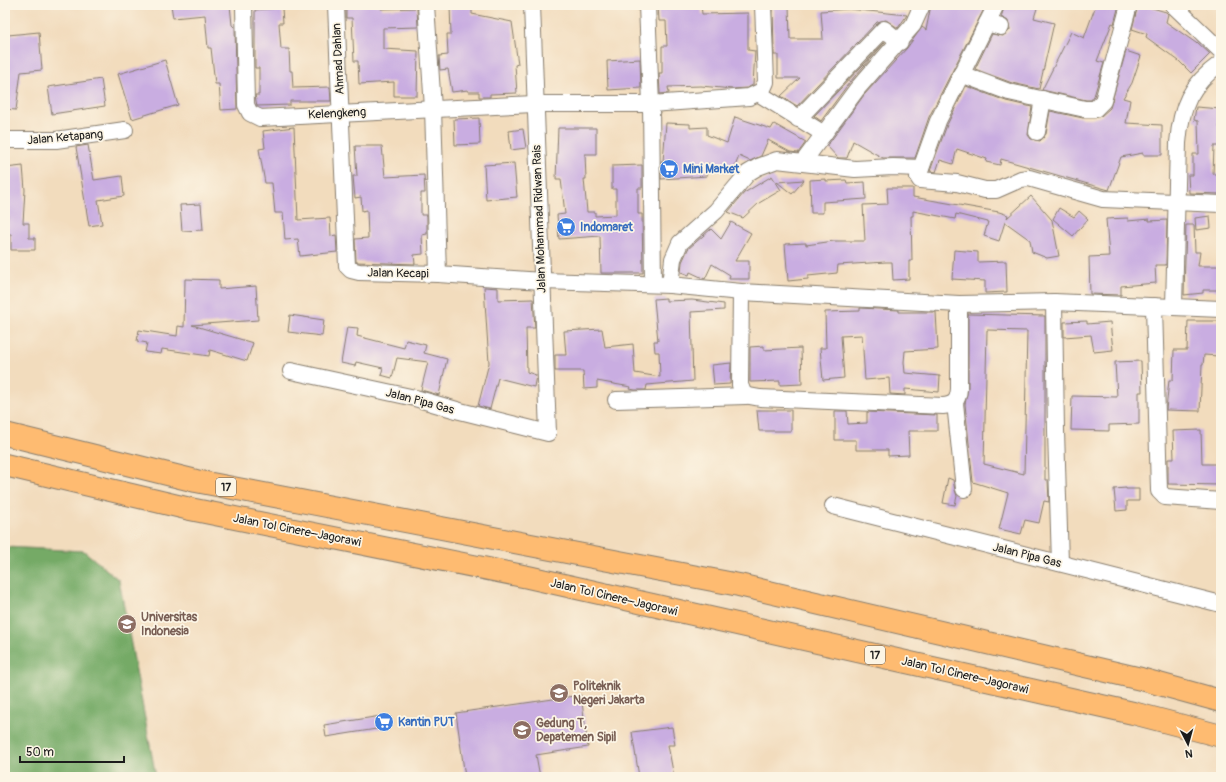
<svg xmlns="http://www.w3.org/2000/svg" width="1226" height="782" viewBox="0 0 1226 782" font-family="Pangolin,sans-serif">
<rect width="100%" height="100%" fill="#fcf5e5"/>
<filter id="ink" filterUnits="userSpaceOnUse"><feTurbulence type="fractalNoise" baseFrequency=".025" numOctaves="2"/><feDisplacementMap in="SourceGraphic" scale="8" xChannelSelector="R" yChannelSelector="G"/><feConvolveMatrix kernelMatrix="1 2 1 2 8 2 1 2 1" color-interpolation-filters="sRGB"/></filter>
<filter id="wash" filterUnits="userSpaceOnUse"><feTurbulence type="fractalNoise" baseFrequency=".012" numOctaves="4" result="noise"/><feDisplacementMap in="SourceGraphic" scale="16" xChannelSelector="R" yChannelSelector="G"/><feGaussianBlur stdDeviation="0.9" result="paint"/><feColorMatrix in="noise" values="0 0 0 0 0 0 0 0 0 0 0 0 0 0 0 0 0 1.4 0 .05"/><feComposite in="paint" operator="in"/></filter>
<g filter="url(#wash)">
<rect width="100%" height="100%" fill="#f2dcbd"/>
<path fill="#74aa66" stroke="#486341" d="M5 547 84 551 119 580 156 777H5Z"/>
<g id="blocks">
<g fill="#c9ade1" fill-rule="evenodd">
<path d="M171 5H230L232 25 235 28 237 109 221 110 219 84H215L211 48H208L205 15 173 18Z"/>
<path d="M346 5H381V9L417 8 418 27 383 28V49L418 51 417 96H394V82L359 84 358 61H354L352 18H346Z"/>
<path d="M658 5H701L702 14 748 13V50L755 51 753 85 747 88 732 89 701 86 668 87 669 93 660 94 659 73H662V46H667L666 21H659Z"/>
<path d="M773 5H789L790 39H823L821 11 849 9 907 15 898 28 886 20 877 22 797 106 781 96 800 78H778V55H774Z"/>
<path d="M931 5H980L985 7 929 117 915 158H883L853 141 847 158H838L827 146 864 95 907 48 922 27 926 30Z"/>
<path d="M1005 5 1016 9 1017 5H1038L1034 18 1054 23 1039 89 1012 83 975 69 992 34 1003 36 1010 30 1008 21 1001 17Z"/>
<path d="M1096 5H1119L1114 24 1112 23 1097 61 1104 63 1094 96 1091 100H1086L1042 90 1071 32 1084 38Z"/>
<path d="M1138 5H1150L1149 7 1166 12 1168 14 1166 22 1196 43 1197 42 1210 54 1191 73 1179 61 1146 37 1147 34 1132 29Z"/>
<path d="M450 6H472V14L512 22 518 64 515 65 517 93 490 94V97H479V92H468V90L452 92 448 69 440 70 439 56 448 55 447 34H451Z"/>
<path d="M282 8 283 23H279L281 49H289L290 71H292L293 88 330 87 331 101H290V105L257 106 255 95H259V68H255V10Z"/>
<path d="M39 32 42 70 21 72 16 110 5 109V42L8 41V35Z"/>
<path d="M885 42 849 83 821 121 814 116Z"/>
<path d="M1126 51 1141 56 1132 83 1123 98 1130 100 1126 123 1162 125V155H1143V153L1121 157 1109 190 1001 159 1000 165 986 162 987 159 957 149 953 164 940 160 936 172 930 171 947 125 966 86 1006 101 1032 107 1028 135 1031 139 1040 141 1046 134 1050 111 1083 118H1095L1101 116 1110 108Z"/>
<path d="M640 59 641 88 608 90 607 61Z"/>
<path d="M165 60 178 105 132 119 118 74Z"/>
<path d="M101 79 105 106 52 114 48 87Z"/>
<path d="M1196 107 1221 109 1219 127H1221V146H1214L1213 174H1221V194L1189 193 1188 175H1193V154H1199L1198 121 1194 120Z"/>
<path d="M735 117 771 129 774 124 806 142 798 153 790 152 768 140 761 156 750 161 739 156 733 172 706 163 707 176 661 179V161H663L666 123 690 124V128L707 127V135L727 143Z"/>
<path d="M479 118 480 144 455 145 454 119Z"/>
<path d="M294 127 298 220 330 218 331 236 336 235 337 252 300 256 298 239 285 240 283 213H275L272 183H265L259 149 265 148 263 131Z"/>
<path d="M558 128H596V154H585L586 179H584L587 212H595V216L616 215V189H612V166L642 165V188H638V214H642L643 273H601L600 236 559 239 557 215 565 214 561 179H556Z"/>
<path d="M523 129 526 148 511 150 509 131Z"/>
<path d="M88 145 94 180 122 176 124 196 98 200 102 224 89 226 76 147Z"/>
<path d="M355 146H382L385 177 424 175 425 193H421V215H427V234L422 235 423 254 414 255 415 264 356 262 355 239 368 238 367 210 362 211 361 197 355 198 353 176H357Z"/>
<path d="M514 163 517 197 486 200 484 165Z"/>
<path d="M23 166 25 190 23 223H29V238H35V250H11V234H7L8 207H5V168Z"/>
<path d="M772 176 781 190 759 203 743 218 728 212 744 193Z"/>
<path d="M826 179V181L846 180 847 183 865 182 866 199 823 202V213H811L810 180Z"/>
<path d="M804 180 792 194 777 182Z"/>
<path d="M887 188H913V197L999 212 1008 215 1007 218 1031 196 1052 220 1059 256 1047 258 1032 252 1030 240 1005 222 999 241 984 236 988 222 956 214 955 219 913 211V216H911L912 261H909V279L893 280 892 262H886L838 265 837 273 808 276V279L788 281 785 244 806 243V245L834 241H865L863 205 888 204Z"/>
<path d="M201 204 203 230 182 231 180 205Z"/>
<path d="M1059 208 1074 217 1079 211 1088 219 1073 236 1053 219Z"/>
<path d="M1210 216 1211 228 1196 230 1195 218Z"/>
<path d="M1128 218V221L1149 219V221L1167 220 1166 265H1155L1156 283 1121 286V295L1090 294 1089 257 1109 256 1106 219Z"/>
<path d="M731 222 751 233 735 261H749V279H729L730 275 712 264 705 279 690 272 689 275 681 272 682 262 688 249 711 229 721 239Z"/>
<path d="M1186 225H1194L1195 252H1200L1198 266H1221V290H1203V293L1184 295Z"/>
<path d="M954 250 978 252V262L1006 261 1007 292 985 293V281L952 279Z"/>
<path d="M185 279 219 280V289L256 286 258 320 192 325 253 343 247 361 210 350 209 356 162 349 161 354 145 352 147 343 137 341 139 330 177 336 178 326 184 327Z"/>
<path d="M484 287 498 288V300L533 299 535 328H526L527 372 536 375 534 387 498 378 490 409 478 406 489 363Z"/>
<path d="M666 298V301L692 300 724 304V310L691 312 693 381 647 385 646 390H635L630 389 631 387 597 381V388L584 389 583 371H555V355H566L564 331 602 329 605 347 633 344 635 373 660 377 659 352H655L654 341H658L654 299Z"/>
<path d="M860 308 899 310V312H936L938 349 905 351 904 362 905 373 940 376 939 392 905 389V395L890 394 889 378 865 380 862 335 841 336 844 378 823 380 820 348H826L825 312 860 311Z"/>
<path d="M968 314 1045 316V480H1048L1049 502 1044 501 1039 523 1025 520 1021 534 999 529 1008 493 973 482 965 404 968 389ZM987 330 1027 331 1024 474 984 464Z"/>
<path d="M290 315 324 320 322 336 288 332Z"/>
<path d="M1087 321V324L1110 322 1113 350 1094 352 1091 335 1064 337V322Z"/>
<path d="M1188 321H1221V343H1219L1218 356 1204 355 1203 365H1202L1200 411 1166 410 1169 380H1173L1174 350H1187Z"/>
<path d="M347 327 358 328 357 336 404 348 406 340 426 345 424 353 447 359 439 395 421 390 428 362 397 358 392 378 381 375 383 368 356 362 355 366 341 363Z"/>
<path d="M764 346V350L801 348 802 384 780 385V381L750 382V347Z"/>
<path d="M1141 361 1142 392H1139V424L1109 425V431L1071 430 1072 396 1117 397 1115 362Z"/>
<path d="M731 363 730 384 714 385 712 365Z"/>
<path d="M757 410H791V431H759Z"/>
<path d="M835 411H847L848 424 867 423V412L937 415V431H908L909 455 888 456V450H856V440H835Z"/>
<path d="M1201 430 1202 464H1221V485L1168 484V459H1174L1173 431Z"/>
<path d="M948 478 953 480 955 490 957 496 955 505 943 503Z"/>
<path d="M1126 488V489H1139V501H1127V510L1116 511 1114 489Z"/>
<path d="M581 695 588 747 536 755 540 777H465L456 713Z"/>
<path d="M387 715 389 727 326 737 324 725Z"/>
<path d="M672 727 675 745H668L674 777H639L632 732Z"/>
</g>
</g>
</g>
<g filter="url(#ink)">
<use href="#blocks" fill-opacity="0" stroke="#877c6c" stroke-width="1"/>
<g fill="none" stroke-linecap="round" stroke-linejoin="round">
<g stroke="#877c6c" stroke-width="18">
<g id="minor">
<path d="M244 5 246 105 250 113 260 118 534 104H651L749 97 762 91 766 82 763 5"/>
<path d="M336 5 347 266 351 270 359 272 438 274 433 108 426 5"/>
<path d="M647 5 651 104 653 284"/>
<path d="M996 5 938 121 918 177 920 180 957 183 985 190H996L1021 179 1029 178 1103 199 1221 204"/>
<path d="M1173 5 1221 51"/>
<path d="M987 23 1001 27"/>
<path d="M961 74 1009 92 1085 109H1095L1103 101 1129 5"/>
<path d="M758 93 824 134"/>
<path d="M798 119 884 29 900 42"/>
<path d="M1037 132 1043 99"/>
<path d="M5 140H56L125 130"/>
<path d="M803 162 857 89 913 25 922 5"/>
<path d="M438 274 542 281 670 285 741 292 959 304 1054 302 1221 309"/>
<path d="M670 285 673 259 680 243 716 211 748 173 758 167 777 160 855 169 893 167 921 168"/>
<path d="M741 292 740 385 744 395 760 398 943 406C955 405 958 400 959 389V304"/>
<path d="M1054 302 1056 431 1060 563"/>
<path d="M1154 306 1159 491 1165 497 1221 501"/>
<path d="M1174 307 1178 143C1181 106 1190 85 1221 63"/>
<path d="M291 371 415 398 460 411 548 433 532 5"/>
<path d="M616 400 746 396"/>
<path d="M955 403 964 489"/>
<path d="M833 506 1221 604"/>
</g>
</g>
<g stroke="#877c6c" stroke-width="24">
<g id="highway">
<path d="M5 434 196 481 739 585 1141 679 1221 701"/>
<path d="M5 465 190 509 528 577 1133 713 1221 736"/>
</g>
</g>
<use href="#minor" stroke="#fff" stroke-width="16"/>
<use href="#highway" stroke="#febb71" stroke-width="22"/>
</g>
</g>
<defs>
<g id="supermarket-disc" transform="scale(1)"><circle r="9.5" fill="#3f7fe0" stroke="#fcf5e5"/><path d="M-6-5.5h2.5l.6 2H6L4.5 2H-2.5L-4.4-4H-6ZM-1.5 3.2a1.3 1.3 0 1 0 .1 0ZM3 3.2a1.3 1.3 0 1 0 .1 0Z" fill="#fff"/></g>
<g id="university-disc" transform="scale(1)"><circle r="9.5" fill="#8d6e63" stroke="#fcf5e5"/><path d="M0-5L7-2L0 1L-7-2ZM-4 1L0 2.5L4 1V4Q0 6-4 4Z" fill="#fff"/></g>
</defs>
<g fill-rule="evenodd">
<use href="#supermarket-disc" x="669" y="169"/>
<use href="#supermarket-disc" x="566" y="227"/>
<use href="#university-disc" x="127" y="624"/>
<use href="#university-disc" x="559" y="693"/>
<use href="#supermarket-disc" x="384" y="722"/>
<use href="#university-disc" x="522" y="730"/>
</g>
<g text-anchor="middle" stroke-width="3.5" stroke-linejoin="round" paint-order="stroke">
<g fill="#fcf5e5" stroke="#5f5d58" stroke-width="1">
<rect x="216" y="478" width="20" height="18" rx="3"/>
<rect x="865" y="646" width="20" height="18" rx="3"/>
</g>
<g font-size="11" font-weight="bold" fill="#1c1c1c">
<text x="226" y="491">17</text>
<text x="875" y="659">17</text>
</g>
<g font-size="12" fill="#1c1c1c" stroke="#fcf5e5">
<text transform="translate(338 59) rotate(-93)" y="4">Ahmad Dahlan</text>
<text transform="translate(337 113) rotate(-3)" y="4">Kelengkeng</text>
<text transform="translate(65 137) rotate(-5)" y="4">Jalan Ketapang</text>
<text transform="translate(539 219) rotate(-92)" y="4">Jalan Mohammad Ridwan Rais</text>
<text transform="translate(398 273) rotate(1)" y="4">Jalan Kecapi</text>
<text transform="translate(420 401) rotate(15)" y="4">Jalan Pipa Gas</text>
<text transform="translate(297 530) rotate(11)" y="4">Jalan Tol Cinere–Jagorawi</text>
<text transform="translate(1027 555) rotate(14)" y="4">Jalan Pipa Gas</text>
<text transform="translate(614 597) rotate(13)" y="4">Jalan Tol Cinere–Jagorawi</text>
<text transform="translate(965 675) rotate(13)" y="4">Jalan Tol Cinere–Jagorawi</text>
</g>
<g font-size="12" font-weight="bold" fill="#366cbe" stroke="#fcf5e5" text-anchor="start">
<text x="683" y="173">Mini Market</text>
<text x="580" y="231">Indomaret</text>
<text x="398" y="726">Kantin PUT</text>
</g>
<g font-size="12" font-weight="bold" fill="#785e54" stroke="#fcf5e5" text-anchor="start">
<text x="141" y="621">Universitas<tspan x="141" dy="14">Indonesia</tspan></text>
<text x="573" y="690">Politeknik<tspan x="573" dy="14">Negeri Jakarta</tspan></text>
<text x="536" y="727">Gedung T,<tspan x="536" dy="14">Depatemen Sipil</tspan></text>
</g>
</g>
<rect width="1226" height="782" fill="none" stroke="#fcf5e5" stroke-width="20"/>
<g transform="translate(1188 744) rotate(174)" stroke="#fcf5e5" stroke-width="3" paint-order="stroke">
<path d="M0-3L7 15L0 10L-7 15Z" fill="#1c1c1c"/>
<text y="-6" font-size="11" font-weight="bold" text-anchor="middle" fill="#1c1c1c">N</text>
</g>
<path d="M20 756v6h104v-6" fill="none" stroke="#1c1c1c" stroke-width="2"/>
<text x="26" y="756" font-size="12" fill="#1c1c1c" stroke="#fcf5e5" stroke-width="3" paint-order="stroke">50 m</text>
</svg>
